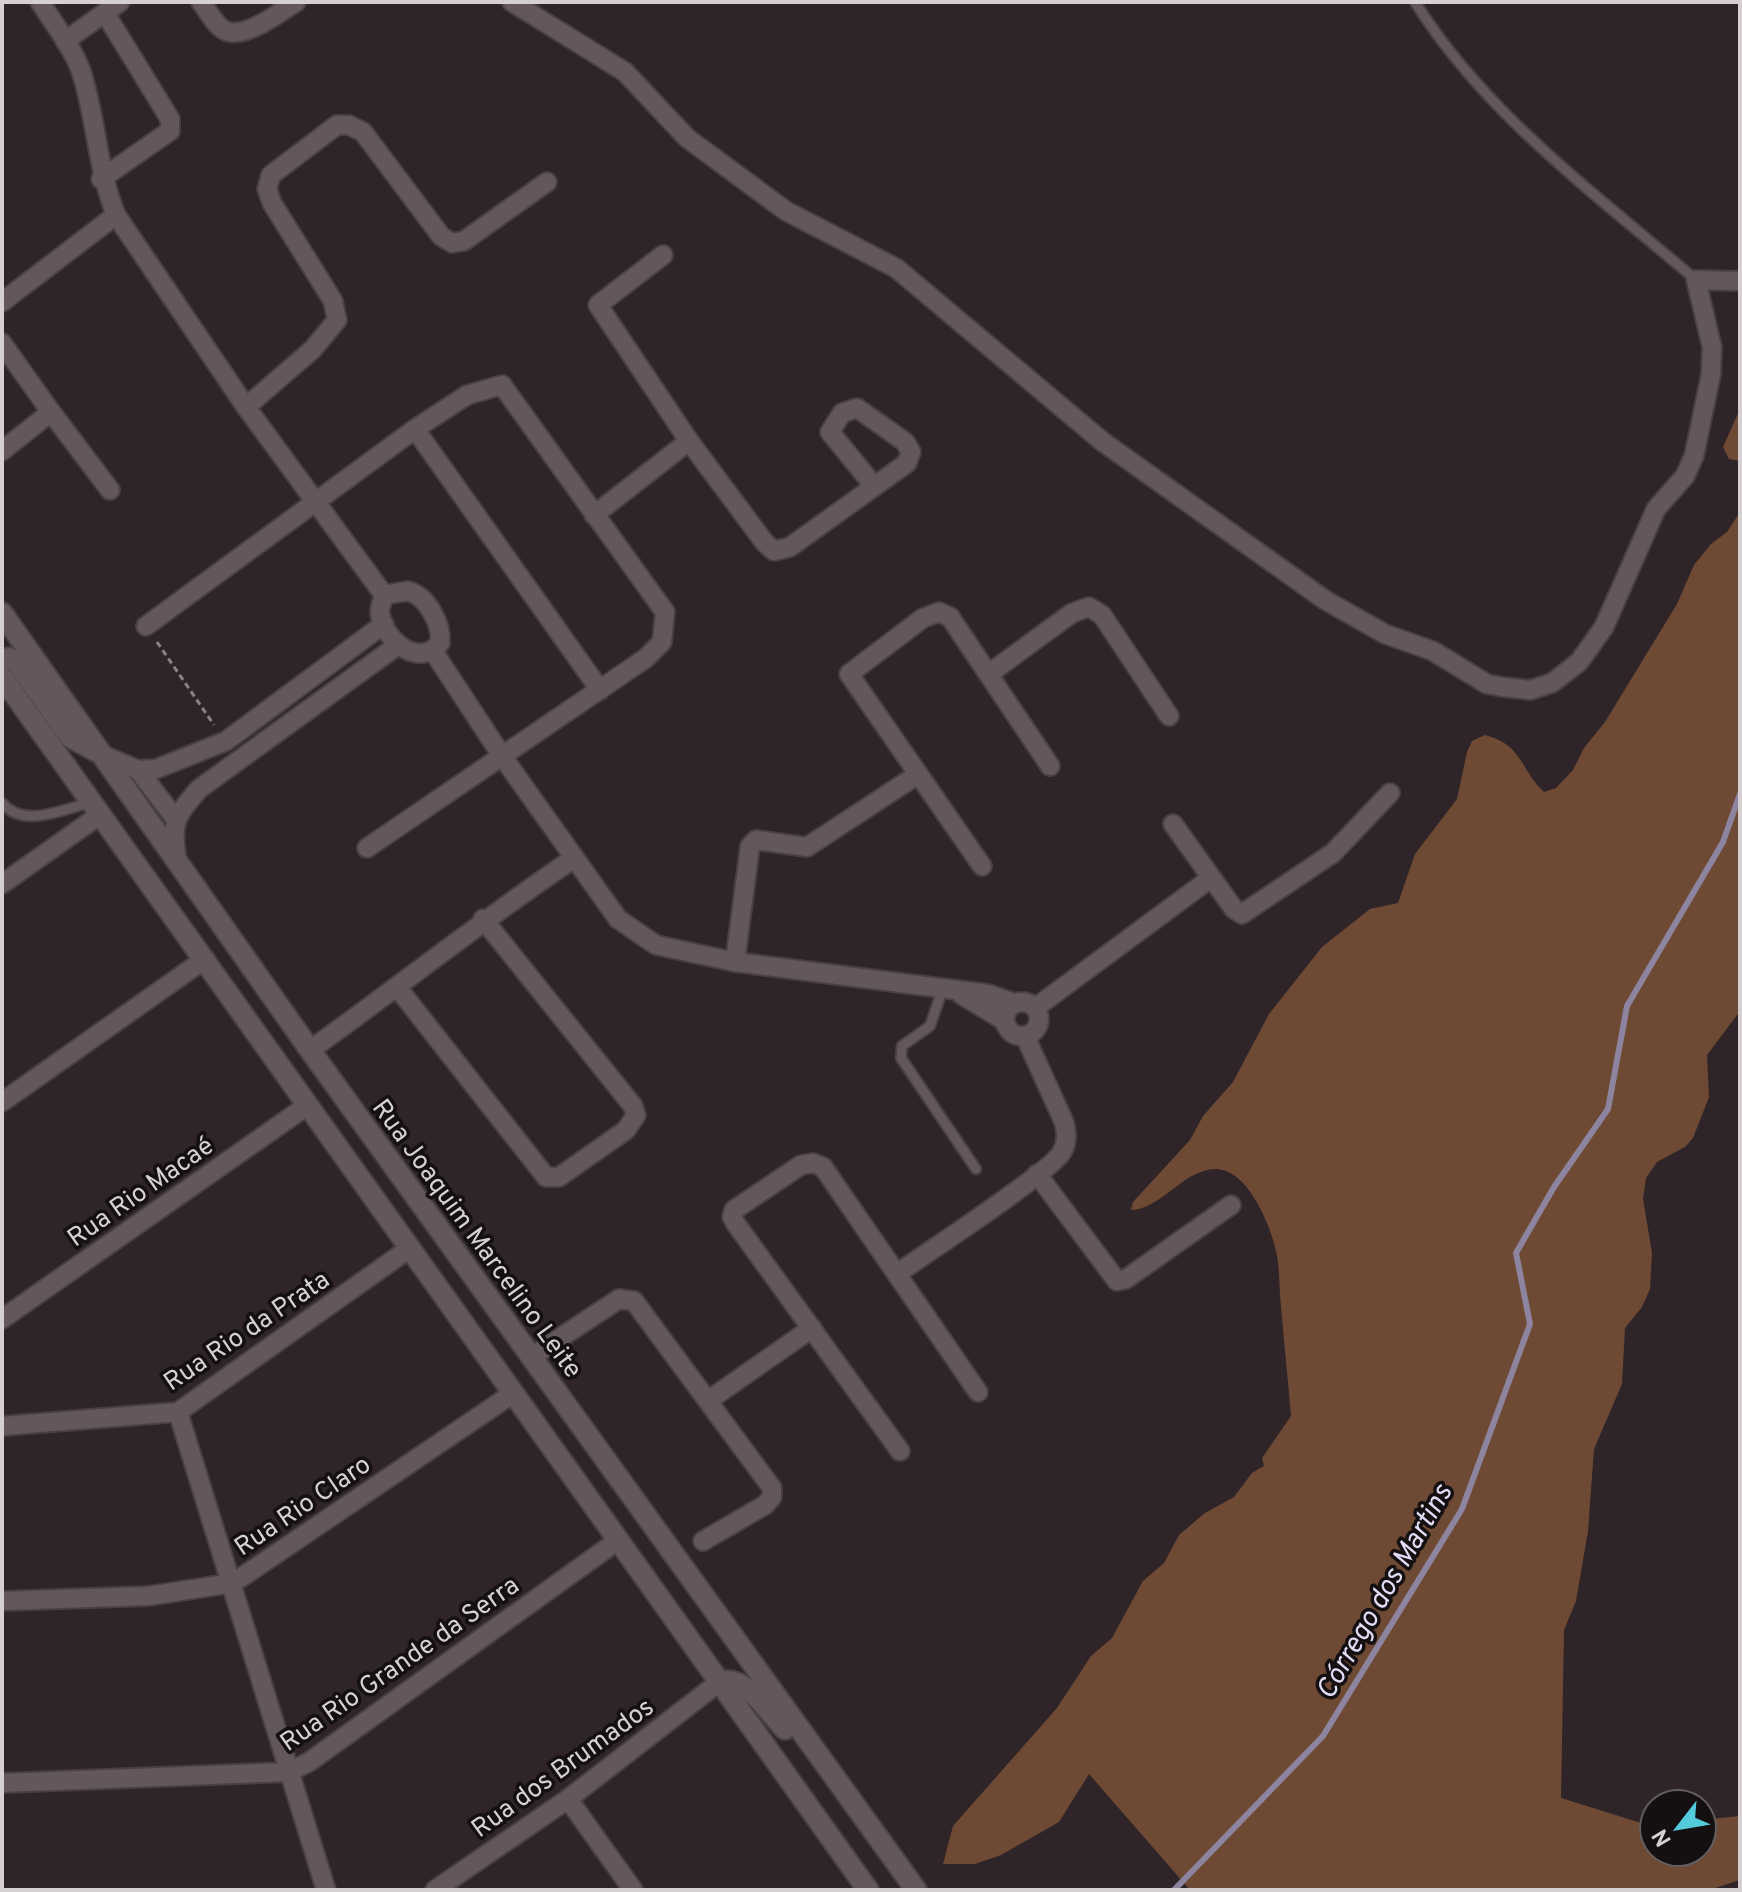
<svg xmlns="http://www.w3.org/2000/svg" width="1742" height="1892" viewBox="0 0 1742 1892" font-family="Overpass,sans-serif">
<rect width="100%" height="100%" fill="#2f2529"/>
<g fill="#6e4a34">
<path d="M1740 409V461L1729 459 1723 447Z"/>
<path d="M1740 512V1011L1707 1055 1709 1097 1693 1138 1685 1147 1657 1162 1646 1178 1643 1199 1652 1253 1650 1289 1642 1307 1625 1328 1622 1384 1594 1449 1588 1531 1576 1601 1564 1630 1561 1798 1654 1827V1852H1702V1820L1740 1816V1880L1709 1890H1190L1089 1774 1059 1822 1001 1855 975 1864H943L953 1826 1057 1708 1091 1656 1112 1638 1143 1581 1164 1563 1179 1535 1205 1513 1234 1497 1252 1473 1264 1466 1262 1458 1291 1416C1288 1380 1284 1343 1281 1306 1279 1288 1280 1268 1276 1251 1270 1225 1249 1172 1218 1169 1185 1167 1162 1209 1131 1210L1133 1202 1190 1140 1203 1116 1233 1082 1269 1014 1322 947 1370 909 1398 903 1415 854 1457 799 1467 752 1472 741 1485 735C1523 745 1519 768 1544 792L1556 788 1573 770 1584 748 1605 722 1677 604 1694 565 1711 544 1727 532Z"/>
</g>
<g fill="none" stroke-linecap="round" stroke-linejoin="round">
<path stroke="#8d84a0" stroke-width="6" d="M1174 1890 1323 1736 1462 1509 1530 1324 1516 1253 1554 1187 1608 1109 1627 1006 1723 842 1740 794"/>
<g stroke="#494044" stroke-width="13">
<g id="service">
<path d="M1415 2C1486 115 1596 194 1696 280"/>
<path d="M2 803C24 829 64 809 92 802"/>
<path d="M942 991 930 1026 902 1046 901 1058 976 1169"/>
</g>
</g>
<g stroke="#494044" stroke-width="22">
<g id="minor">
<path d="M40 2C54 24 72 47 81 71 97 120 96 165 116 215L246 407 384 595"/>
<path d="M201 2C208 11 216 27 226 31 246 39 280 12 296 2"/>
<path d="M512 2 625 72 687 138 786 211 896 268 1103 442 1325 600 1385 634 1433 651 1487 684 1503 687 1530 690 1552 683 1579 662 1604 627 1656 509 1685 476 1694 456 1711 374 1712 347 1696 280 1740 281"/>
<path d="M65 41 120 2"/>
<path d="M101 179 170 131V119L105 13"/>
<path d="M663 255 598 305 689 441 765 543 774 551 790 547 907 463 911 452 905 442 857 408 842 413 830 432 874 486"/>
<path d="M2 302 116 215"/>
<path d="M2 343 51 412 2 451"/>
<path d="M246 407 313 349 337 320 333 301 272 203 267 189 271 175 337 125H349L363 132 441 236 452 243 464 241 547 182"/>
<path d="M51 412 110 490"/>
<path d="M415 429 600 690"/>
<path d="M594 515 689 441"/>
<path d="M408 591C427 596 442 624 440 643 419 669 383 640 380 613 379 608 383 600 384 595Z"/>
<path d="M146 626 415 429 467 395 502 385 665 612 662 642 646 658 367 848"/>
<path d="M433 651 502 756 618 919 656 945 735 962 988 994 1014 1003"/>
<path d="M990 673 1072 613 1089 607 1102 615 1169 716"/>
<path d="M103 755 138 770 156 769 226 741 384 624"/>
<path d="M138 770 175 818"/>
<path d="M1173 824 1234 909 1242 914 1333 853 1390 793"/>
<path d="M177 861C171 823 174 818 199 789L398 645"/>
<path d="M982 866 849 674 923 618 939 612 950 617 1050 766"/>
<path d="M2 884 101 814"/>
<path d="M735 962 750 846 756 840 807 847 917 775"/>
<path d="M397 987 546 1177H559L626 1130 636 1115 633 1106 483 919"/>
<path d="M962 995 1005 1021"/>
<circle cx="1022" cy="1019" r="17"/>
<path d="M1035 1008 1211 878"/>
<path d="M310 1050C399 987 483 919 573 859"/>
<path d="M2 1102 205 959"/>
<path d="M1037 1174 1117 1281 1126 1279 1231 1205"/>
<path d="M898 1273C925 1254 1052 1171 1062 1152 1067 1143 1067 1132 1064 1122L1025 1036"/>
<path d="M2 1319 308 1105"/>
<path d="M531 1357 619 1299 634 1301 772 1488V1497L765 1505 703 1541"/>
<path d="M709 1400 812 1328"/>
<path d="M178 1412 326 1890"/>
<path d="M2 1426 178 1412 410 1248"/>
<path d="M900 1451 736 1224 732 1217 734 1210 801 1165 813 1163 823 1167 978 1392"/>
<path d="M2 1601 148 1596 233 1583 512 1394"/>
<path d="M2 1783 289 1772 309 1762 617 1541"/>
<path d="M568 1799 633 1890"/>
<path d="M435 1890 568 1799 718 1683"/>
</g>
</g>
<g stroke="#494044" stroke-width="24">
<g id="secondary">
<path d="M2 613 310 1050 916 1890"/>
<path d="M2 661 9 658 17 663 70 737 96 751"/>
<path d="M2 677 868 1890"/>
<path d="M718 1683C744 1672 769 1713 785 1729"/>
</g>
</g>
<path stroke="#8a8285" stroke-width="3" stroke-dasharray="6 4" stroke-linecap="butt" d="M157 642 214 725"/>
<use href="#service" stroke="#63575b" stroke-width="9"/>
<use href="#minor" stroke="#63575b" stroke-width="18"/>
<use href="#secondary" stroke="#63575b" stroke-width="20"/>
</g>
<g text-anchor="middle" stroke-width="7" stroke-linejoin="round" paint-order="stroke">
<g font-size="26" fill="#d7d0d3" stroke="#141011">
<text transform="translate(140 1191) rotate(-35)" y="9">Rua Rio Macaé</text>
<text transform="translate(478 1238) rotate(54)" y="9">Rua Joaquim Marcelino Leite</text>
<text transform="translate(246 1330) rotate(-34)" y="9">Rua Rio da Prata</text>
<text transform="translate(302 1505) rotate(-34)" y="9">Rua Rio Claro</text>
<text transform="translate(399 1663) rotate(-35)" y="9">Rua Rio Grande da Serra</text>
<text transform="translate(562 1767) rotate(-36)" y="9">Rua dos Brumados</text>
</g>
<g font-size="28" font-style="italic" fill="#e1dcf6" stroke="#141011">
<text transform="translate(1383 1591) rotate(-60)" y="10">Córrego dos Martins</text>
</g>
</g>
<rect width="1742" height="1892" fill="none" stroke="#d7d0d3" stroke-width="8"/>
<g transform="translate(1678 1828) rotate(239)"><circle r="38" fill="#141011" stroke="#625d5f" stroke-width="2"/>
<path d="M0-6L14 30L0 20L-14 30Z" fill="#53cbdb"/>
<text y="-12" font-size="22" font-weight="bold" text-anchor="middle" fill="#d7d0d3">N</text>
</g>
</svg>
